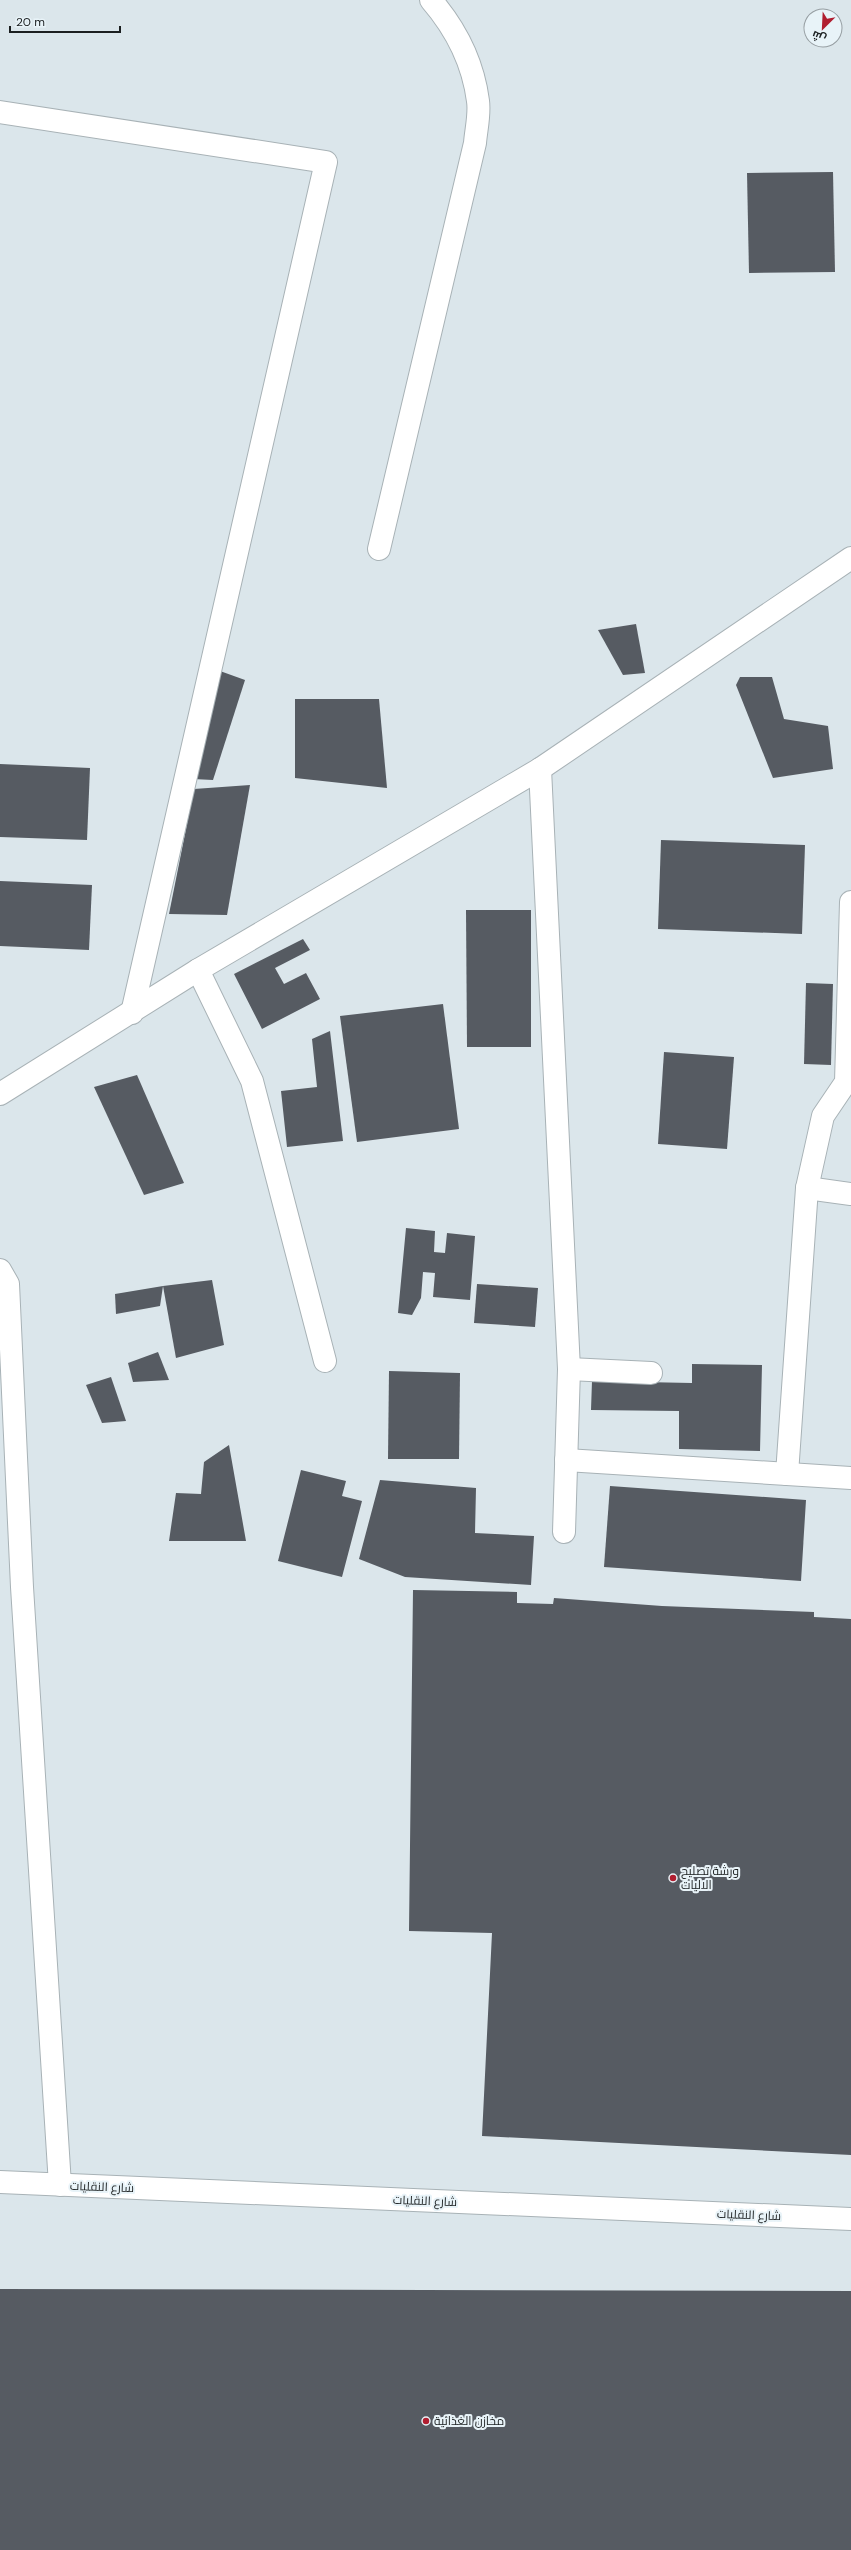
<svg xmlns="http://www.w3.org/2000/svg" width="851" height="2550" viewBox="0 0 851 2550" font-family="'DM Sans',Cairo,sans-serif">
<rect width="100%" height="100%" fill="#dbe6eb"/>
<g fill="#565b62">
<path d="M833 172 835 272 749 273 747 173Z"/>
<path d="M636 624 645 673 623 675 598 630Z"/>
<path d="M220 671 245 680 213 780 193 779Z"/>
<path d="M740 677H772L784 719 828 726 833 769 773 778 736 685Z"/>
<path d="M295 699H379L387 788 295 778Z"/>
<path d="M0 764 90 768 87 840 0 837Z"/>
<path d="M250 785 227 915 169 914 194 789Z"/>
<path d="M661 840 805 845 802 934 658 929Z"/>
<path d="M0 881 92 885 89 950 0 946Z"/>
<path d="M466 910H531V1047H467Z"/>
<path d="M303 939 310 950 275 968 284 984 306 973 320 999 262 1029 234 974Z"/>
<path d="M806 983 833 984 831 1065 804 1064Z"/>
<path d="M443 1004 459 1129 357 1142 340 1016Z"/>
<path d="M330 1031 343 1141 287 1147 281 1091 317 1087 312 1039Z"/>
<path d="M664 1052 734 1057 727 1149 658 1144Z"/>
<path d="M137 1075 184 1183 144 1195 94 1087Z"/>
<path d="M406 1228 435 1231 434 1252 445 1253 447 1233 475 1236 470 1300 433 1297 435 1273 423 1272 421 1298 412 1315 398 1313Z"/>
<path d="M212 1280 224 1345 176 1358 163 1286Z"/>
<path d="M477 1284 538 1288 535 1327 474 1323Z"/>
<path d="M163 1286 160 1306 116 1314 115 1294Z"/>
<path d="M158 1352 169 1380 133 1382 128 1363Z"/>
<path d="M692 1364 762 1365 760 1451 679 1449V1411L591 1410 592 1381 692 1383Z"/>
<path d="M389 1371 460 1373 459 1459H388Z"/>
<path d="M111 1377 126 1421 102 1423 86 1385Z"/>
<path d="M229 1445 246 1541H169L176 1493 201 1494 204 1462Z"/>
<path d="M301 1470 346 1481 342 1496 362 1501 342 1577 278 1561Z"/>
<path d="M380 1480 476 1488 475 1533 534 1536 531 1585 405 1577 359 1559Z"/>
<path d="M610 1486 806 1500 801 1581 604 1567Z"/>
<path d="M413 1590 517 1592V1603L553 1604 554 1598 662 1606 814 1612V1617L851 1619V2155L482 2136 492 1933 409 1931Z"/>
<path d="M0 2289 851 2291V2550H0Z"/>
</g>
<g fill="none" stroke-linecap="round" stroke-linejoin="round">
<g stroke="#a8b2b6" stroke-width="24">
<g id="minor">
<path d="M0 112 326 162 132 1013"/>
<path d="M379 549 475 143C476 130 480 114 478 101 473 62 456 29 431 0"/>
<path d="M540 769 569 1369 564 1532"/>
<path d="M198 970 252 1081 325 1361"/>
<path d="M0 1094 198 970 540 769 851 558"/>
<path d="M807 1188 851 1194"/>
<path d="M0 1270 8 1284 22 1587 60 2185"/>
<path d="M569 1369 651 1373"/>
<path d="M566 1460 851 1478"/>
<path d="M787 1474 807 1188 823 1116 846 1082 851 902"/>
<path d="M0 2182 851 2219"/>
</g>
</g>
<use href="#minor" stroke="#fff" stroke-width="22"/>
</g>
<g fill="#b01e30" stroke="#e8f3f8" stroke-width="1.5">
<circle cx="673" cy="1878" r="4"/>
<circle cx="426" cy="2421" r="4"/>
</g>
<g text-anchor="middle" stroke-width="4" stroke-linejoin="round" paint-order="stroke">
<g font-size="12" fill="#1b1f20" stroke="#e8f3f8" text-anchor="start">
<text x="681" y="1875">ورشة تصليح<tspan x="681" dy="14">الاليات</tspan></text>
<text x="434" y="2425">مخازن الغذائية</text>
</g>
<g font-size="12" fill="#1b1f20" stroke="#e8f3f8">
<text transform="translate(102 2187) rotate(2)" y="4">شارع النقليات</text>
<text transform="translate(425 2201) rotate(2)" y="4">شارع النقليات</text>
<text transform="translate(749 2215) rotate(2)" y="4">شارع النقليات</text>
</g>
</g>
<g transform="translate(823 28) rotate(204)"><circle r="19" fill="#e8f3f8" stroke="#969ea2"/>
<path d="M0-3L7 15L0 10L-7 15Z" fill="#b01e30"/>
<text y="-6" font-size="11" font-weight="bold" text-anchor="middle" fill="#1b1f20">ش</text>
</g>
<path d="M10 26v6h110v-6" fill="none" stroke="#1b1f20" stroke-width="2"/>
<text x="16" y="26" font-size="12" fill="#1b1f20" stroke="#e8f3f8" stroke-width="3" paint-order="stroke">20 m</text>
</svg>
